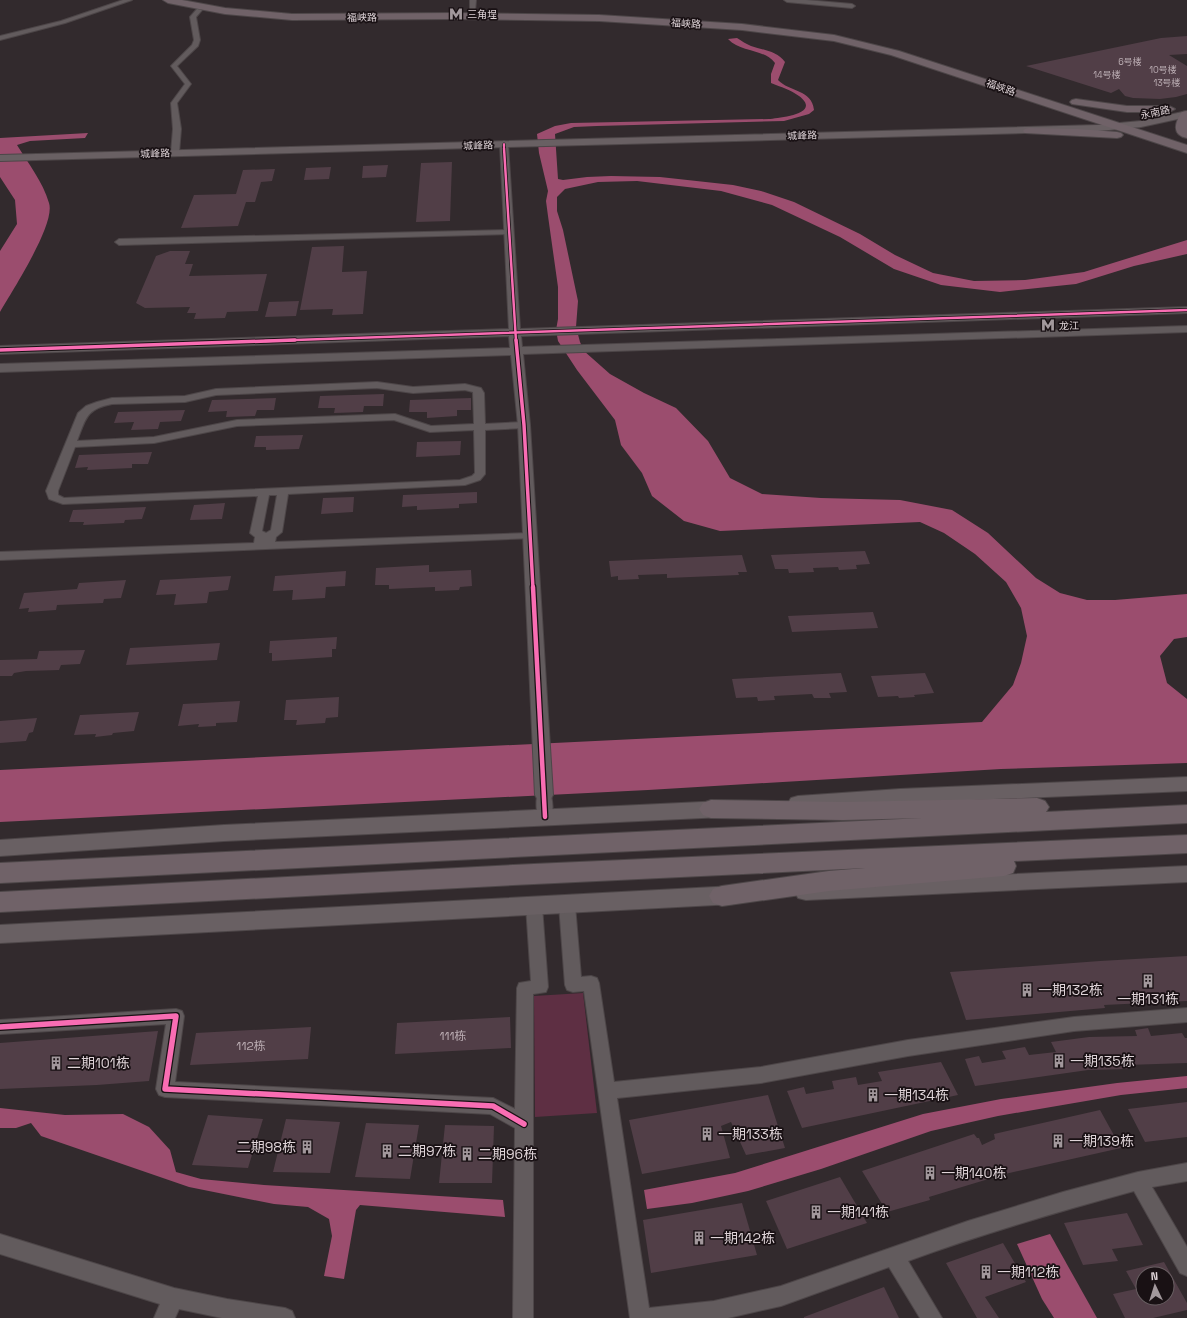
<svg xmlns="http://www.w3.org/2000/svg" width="1187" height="1318" viewBox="0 0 1187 1318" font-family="'Space Grotesk','Noto Sans SC',sans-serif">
<rect width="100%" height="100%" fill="#322a2d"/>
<path fill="#5e2f43" d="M583 993 597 1113 535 1117 534 996Z"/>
<g fill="#9b4d6e">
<path d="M737 38C742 41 746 44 751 46 763 50 777 51 785 62L778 80C789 92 812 89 814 110L809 114 784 121 597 126 574 127 555 134 558 179 563 180 587 177 611 176 660 177 733 185 761 191 794 202 860 234 895 255 933 273 974 281 1025 280 1084 272 1187 240V254L1134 266 1076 284 1000 292 941 285 894 269 840 237 772 205 721 191 637 181 598 182 565 189 557 197V211L563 230 578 301 576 327 580 342 584 351 610 374 644 393 676 408 708 441 730 478 762 494 821 498 900 500 952 510 988 533 1036 578 1060 593 1087 600H1115L1187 594V637L1174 639 1160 656 1167 683 1187 699V763L1001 769 648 790 0 822V770L982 722 1013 685 1021 663 1027 636 1021 608 1006 582 975 554 944 533 920 522 720 531 684 521 652 496 642 473 621 445 615 420 577 370 558 341 556 330 558 319V287L548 216 546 201 548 191 539 153 537 134 555 126 571 123 769 119C778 118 823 114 799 96 791 90 781 87 771 83V74L775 63C763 48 741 53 728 39Z"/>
<path d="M88 133 85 138 30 141 17 145C28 163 43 182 49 203 56 224 12 291 0 312V251L17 224 15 200 0 177V138Z"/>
<path d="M1187 1076V1088L1121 1095 998 1116 931 1131 821 1169 748 1191 692 1203 647 1209 644 1190 735 1173 923 1114 1001 1099 1117 1083Z"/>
<path d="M0 1108 65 1115 123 1114 149 1127 170 1150 176 1172 201 1179 264 1185 503 1200 505 1217 360 1205 356 1210 344 1279 324 1276 332 1236 329 1219 308 1207 274 1204 189 1187 41 1136 31 1123 16 1128H0Z"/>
<path d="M1050 1234 1097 1318H1054L1042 1299 1017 1244Z"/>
</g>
<g fill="#513e47" fill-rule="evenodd">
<path d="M1187 36V54L1169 55 1187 66V94L1176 97 1160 99 1133 98 1125 96 1119 89 1111 93 1026 66 1161 38Z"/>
<path d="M452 162 450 221 416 222 421 163Z"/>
<path d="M388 165 386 177 362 178 363 166Z"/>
<path d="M331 167 329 179 304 180 306 168Z"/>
<path d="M275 169 272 181 261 182 255 202H246L238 226 181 228 194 195 236 194 243 170Z"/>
<path d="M344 246 342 272 367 271 363 314 332 315 333 309 300 310 312 247Z"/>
<path d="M170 251H190L185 264H193L189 276 267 274 258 311 227 312 225 318 194 319 196 313H187L190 307 145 308 136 303 156 256Z"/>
<path d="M299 301 296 316 265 317 269 302Z"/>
<path d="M384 394 383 406H364L363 412 334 413 335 408H318L320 396Z"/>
<path d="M276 398 274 410H257L255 416 226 417 227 411 208 412 212 400Z"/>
<path d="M471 398V410H457V416L427 418V412H409L410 400Z"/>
<path d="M185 410 181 421 160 422 158 429 131 430 134 422 114 423 118 412Z"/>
<path d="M303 435 299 449 266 450V447H254L256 436Z"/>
<path d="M461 441 460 455 416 457 417 442Z"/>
<path d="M152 452 148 464H132V468L87 470 88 467 75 468 79 455Z"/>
<path d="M477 492V503L459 504V508L417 510V506L402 507 403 495Z"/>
<path d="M354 497 353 512 321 514 323 498Z"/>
<path d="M225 503 222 519 190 520 194 505Z"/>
<path d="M146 507 142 519 125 520 124 523 83 525 84 522H69L73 510Z"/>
<path d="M865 551 870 564 856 565 857 569 839 570 838 567 813 568 814 572 789 573 788 569H775L771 555Z"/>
<path d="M742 555 747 572H738L739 575 667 578V574L638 575 639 579 618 580V576L611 577 609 561Z"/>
<path d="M429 565V572L471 570 472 586 460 587 459 590 435 591V587L389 589V585H375L376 568Z"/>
<path d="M346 571 345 586 326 587 325 598 292 600 293 590 273 591 275 576Z"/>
<path d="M231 576 228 590 209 592 207 603 174 605 176 594 156 595 160 580Z"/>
<path d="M126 580 121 598 104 599 103 603 57 605 56 610 28 612 29 608 19 609 24 593 77 589 79 583Z"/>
<path d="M873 612 878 628 792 632 788 616Z"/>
<path d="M337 637 336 649H332V657L272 661V653H269L270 641Z"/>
<path d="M220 643 217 660 126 665 130 648Z"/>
<path d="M85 650 80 664 61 665 59 670 26 671 14 673 12 676H0V660L37 659 39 651Z"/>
<path d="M841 673 847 692 829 693 831 698H814L812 694 774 696 775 700 758 701 757 697 736 698 732 679Z"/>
<path d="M925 673 934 693 914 695 915 697 899 698 898 696 878 697 871 676Z"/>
<path d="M339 697 338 717 326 718 325 723 296 725 297 720H284L286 700Z"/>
<path d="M240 701 237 722 216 723V726L198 727 199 724 178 726 183 704Z"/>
<path d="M139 712 134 731 113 733 112 735 95 737 96 734 74 735 80 715Z"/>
<path d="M37 718 33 732 29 733 26 741 0 743V721Z"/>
<path d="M1187 956V1001L1104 1005 1105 1008 966 1020 950 972 1100 961Z"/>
<path d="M510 1017 511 1048 395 1054 397 1023Z"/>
<path d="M311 1027 308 1059 190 1065 196 1033Z"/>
<path d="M1148 1028 1151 1036 1182 1033 1185 1038H1187V1063L1127 1065 1128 1069 1088 1070 975 1086 965 1059 979 1056 982 1063 1006 1059 1002 1051 1025 1047 1029 1055 1056 1052 1051 1042 1089 1037 1137 1036 1135 1030Z"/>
<path d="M158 1031 149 1081 97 1085 0 1089V1043Z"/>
<path d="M941 1062 958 1095 802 1128 787 1091 804 1087 806 1094 834 1089 832 1081 856 1077 858 1085 882 1081 878 1072Z"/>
<path d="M768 1095 785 1148 746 1155 731 1122 721 1126 730 1158 642 1174 629 1120Z"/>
<path d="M1187 1102V1137L1145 1142 1128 1109Z"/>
<path d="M1100 1110 1121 1148 1005 1174 929 1197 930 1200 887 1212 862 1171 974 1134 977 1138H979L982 1145 995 1139 994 1134Z"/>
<path d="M208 1115 263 1119 248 1168 192 1165Z"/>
<path d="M286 1119 340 1122 330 1173 273 1172Z"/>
<path d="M366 1123 419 1125 410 1179 355 1177Z"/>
<path d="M445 1125 494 1126 492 1183H439Z"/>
<path d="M840 1177 867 1223 787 1249 766 1201Z"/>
<path d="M742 1203 757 1255 651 1273 643 1220Z"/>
<path d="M1127 1213 1143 1245 1112 1249 1118 1261 1083 1265 1064 1223Z"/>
<path d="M1003 1243 1026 1282 985 1297 999 1318H977L946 1263Z"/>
<path d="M1164 1262 1187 1303V1310L1153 1318H1125L1113 1294 1136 1289 1126 1271ZM1143 1274H1167V1298H1143Z"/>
<path d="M884 1287 899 1318H804V1317Z"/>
</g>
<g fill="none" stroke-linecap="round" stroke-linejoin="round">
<g stroke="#4d4648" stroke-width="2">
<g id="minor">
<path d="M123 0H132L65 23 0 40V36L61 21Z"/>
<path d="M470 0H476L475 12 470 11Z"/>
<path d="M784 0H806L852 4 855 6 852 8 787 2Z"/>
<path d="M197 9 202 10 196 17 200 40 198 46 177 66 191 84 177 103 181 129 179 153 175 155 171 153 173 129 171 103 185 84 171 66 192 45 194 40 190 17Z"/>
<path d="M508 230H511L512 232 511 234 119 245 115 242 119 239Z"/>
<path d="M377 382 413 387 465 384 481 388 484 393 485 424 524 422 529 425 524 428 485 430V474L480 480 465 485 288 494 282 532 276 537 275 542 530 533 534 534 536 536 534 538 0 560V552L254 543 255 537 250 533 258 496 63 504 49 499 46 491 78 413 86 406 97 402 112 398 185 396 216 389ZM377 388 413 393 465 390 473 392 474 424 431 426 395 414 237 420 154 437 77 441C86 418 86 409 112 404L185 402 216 395ZM394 420 430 432 474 430 475 473 472 476 460 480 64 498 58 495V491L75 447 154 443 237 426ZM269 495H277L271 530 266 533 262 531Z"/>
<path d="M544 790 549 791C553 798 554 814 550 821L545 822 540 821C536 814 535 798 539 791Z"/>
<path d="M567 899 573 901 575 905 581 977 591 976 597 978 599 983 614 1082 761 1067 908 1040 1074 1017 1187 1008V1022L1074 1031 908 1056 761 1083 617 1098 649 1308 714 1301 781 1286 968 1221 1063 1192 1138 1172 1187 1163V1181L1152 1187 1187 1247V1276L1180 1273 1134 1191C1057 1212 982 1234 908 1261L942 1318H920L889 1267 781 1306 728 1318H630L584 991 573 992 567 990 565 985 559 905 561 901Z"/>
<path d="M534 900 540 902 542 906 548 987 546 992 533 994V1318H513L515 1128 490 1114 165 1097 159 1095 156 1089 166 1024 0 1034V1020L176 1009 182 1011 184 1016 175 1082 493 1098 515 1109 517 988 519 983 531 981 526 906 528 902Z"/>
<path d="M0 1234 174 1288 227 1299 285 1308 292 1311 295 1318H222L179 1309 175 1318H154L160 1304 0 1254Z"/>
</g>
</g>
<g stroke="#4d4648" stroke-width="2">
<path id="tertiary" d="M504 141 508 144 520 329 1187 307V313L521 336 522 347 1187 326V332L523 354 530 425 553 795 550 800 544 802 538 800 535 795 518 425 511 355 0 372V364L510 348 509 336 0 354V346L509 329 500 144Z"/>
</g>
<g stroke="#4d4648" stroke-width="2">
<g id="secondary">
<path d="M1187 111V117L1141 127 1098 131 0 161V155L1098 125 1141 121Z"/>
<path d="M1187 777V791L900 803 798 810 791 808 788 803 791 798 798 796 900 789Z"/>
<path d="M723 801 730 804 733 809 730 814 723 817 224 841 0 856V840L224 825Z"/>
<path d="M1187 866V882L806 900 798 898 795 892 798 886 806 884Z"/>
<path d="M734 886 742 889 745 895 742 901 734 904 0 943V925Z"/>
</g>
</g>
<g stroke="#4d4648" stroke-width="2">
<g id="trunk">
<path d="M163 0H182L225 8 292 14 454 13 599 15 742 24 834 35 899 51 1187 145V153L891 55 834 41 742 30 599 21 454 19 292 20 225 14 168 3Z"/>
<path d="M1076 99 1127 106H1169L1175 109 1169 112H1127L1072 104 1070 102 1072 100Z"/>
<path d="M1187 111V138C1171 135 1175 122 1182 112Z"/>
<path d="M1029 128 1078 129 1117 132 1121 133 1123 135 1121 137 1117 138 1025 133 1023 131 1025 129Z"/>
<path d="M1037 798 1045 801 1049 807 1046 812 1187 805V823L0 883V863L923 818 843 820 711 818 703 815 699 809 703 803 711 800 843 802Z"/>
<path d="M1187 835V853L1014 861 1016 866 1013 873 1004 876 829 891 722 906 713 903 709 896 713 889 722 886 829 871 865 868 534 884 0 912V892L534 864Z"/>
</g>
</g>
<use href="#minor" fill="#625b5d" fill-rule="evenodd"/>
<use href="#tertiary" fill="#625b5d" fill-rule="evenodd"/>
<use href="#secondary" fill="#696063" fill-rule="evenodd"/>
<use href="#trunk" fill="#706268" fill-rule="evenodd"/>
<g stroke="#191114" stroke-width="3">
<path id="cycleway-far4" d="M504 144V149"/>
</g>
<g stroke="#191114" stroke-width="4">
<g id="cycleway-far3">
<path d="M504 148 516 341"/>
<path d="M265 341 1187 310"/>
</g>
</g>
<g stroke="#191114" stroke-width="5.5">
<g id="cycleway-far2">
<path d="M516 340 524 425 533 588"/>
<path d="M0 350 295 340"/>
</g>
</g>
<g stroke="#191114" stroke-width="7">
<path id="cycleway-far1" d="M533 587 545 817"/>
</g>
<g stroke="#191114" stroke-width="8">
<path id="cycleway" d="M0 1027 176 1016 165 1089 493 1106 524 1124"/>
</g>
<use href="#cycleway-far4" stroke="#f96db3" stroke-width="2"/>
<use href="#cycleway-far3" stroke="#f96db3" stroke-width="2.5"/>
<use href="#cycleway-far2" stroke="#f96db3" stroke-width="3.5"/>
<use href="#cycleway-far1" stroke="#f96db3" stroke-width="4.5"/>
<use href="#cycleway" stroke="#f96db3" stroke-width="5.5"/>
</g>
<defs>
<g id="metro-bare" transform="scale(1.08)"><path d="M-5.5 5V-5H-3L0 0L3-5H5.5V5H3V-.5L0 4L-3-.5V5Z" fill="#a2989c" stroke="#191114" stroke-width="2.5" paint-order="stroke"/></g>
<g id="building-bare" transform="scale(1.08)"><path d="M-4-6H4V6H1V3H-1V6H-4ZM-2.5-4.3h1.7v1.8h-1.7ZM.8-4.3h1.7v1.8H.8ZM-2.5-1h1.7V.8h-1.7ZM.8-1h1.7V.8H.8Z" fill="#a2989c" stroke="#191114" stroke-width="2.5" paint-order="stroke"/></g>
</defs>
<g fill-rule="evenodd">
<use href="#metro-bare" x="456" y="14"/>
<use href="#metro-bare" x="1048" y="325"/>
<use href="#building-bare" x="1148" y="981"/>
<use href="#building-bare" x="1027" y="990"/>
<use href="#building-bare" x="1059" y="1061"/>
<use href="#building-bare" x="56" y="1063"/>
<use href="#building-bare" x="873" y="1095"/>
<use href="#building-bare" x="707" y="1134"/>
<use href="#building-bare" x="1058" y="1141"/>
<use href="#building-bare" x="307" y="1147"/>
<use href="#building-bare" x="387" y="1151"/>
<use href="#building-bare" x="467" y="1154"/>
<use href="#building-bare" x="930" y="1173"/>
<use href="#building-bare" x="816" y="1212"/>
<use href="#building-bare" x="699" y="1238"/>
<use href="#building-bare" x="986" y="1272"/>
</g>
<g text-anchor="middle" stroke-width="3.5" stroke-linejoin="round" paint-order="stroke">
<g font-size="9" fill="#bcaeb4">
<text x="1130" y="65">6号楼</text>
<text x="1163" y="73">10号楼</text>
<text x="1107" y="78">14号楼</text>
<text x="1167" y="86">13号楼</text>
</g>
<g font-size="10" fill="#dfd4d8" stroke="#191114" text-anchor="start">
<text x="467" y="18">三角埕</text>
<text x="1059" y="329">龙江</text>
</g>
<g font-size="10" fill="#dfd4d8" stroke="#191114">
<text transform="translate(362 17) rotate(-1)" y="4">福峡路</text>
<text transform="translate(686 23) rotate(4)" y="4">福峡路</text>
<text transform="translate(1001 87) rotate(19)" y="4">福峡路</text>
<text transform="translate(1155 112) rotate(-12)" y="4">永南路</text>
<text transform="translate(802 135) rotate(-2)" y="4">城峰路</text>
<text transform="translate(478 145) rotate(-2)" y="4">城峰路</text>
<text transform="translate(155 153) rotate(-2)" y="4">城峰路</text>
</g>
<g font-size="12" fill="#bcaeb4">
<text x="453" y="1040">111栋</text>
<text x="251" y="1050">112栋</text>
</g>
<g font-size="14" fill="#dfd4d8" stroke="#191114" text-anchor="start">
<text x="1038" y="995">一期132栋</text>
<text x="1148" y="1004" text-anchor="middle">一期131栋</text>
<text x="1070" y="1066">一期135栋</text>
<text x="67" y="1068">二期101栋</text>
<text x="884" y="1100">一期134栋</text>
<text x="718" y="1139">一期133栋</text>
<text x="1069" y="1146">一期139栋</text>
<text x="296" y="1152" text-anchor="end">二期98栋</text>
<text x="398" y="1156">二期97栋</text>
<text x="478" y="1159">二期96栋</text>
<text x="941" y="1178">一期140栋</text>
<text x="827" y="1217">一期141栋</text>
<text x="710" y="1243">一期142栋</text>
<text x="997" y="1277">一期112栋</text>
</g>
</g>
<g transform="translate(1155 1286) rotate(356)"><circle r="19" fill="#191114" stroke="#685f62"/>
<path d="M0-3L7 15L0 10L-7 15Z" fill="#a2989c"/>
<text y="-6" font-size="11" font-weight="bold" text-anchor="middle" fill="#dfd4d8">N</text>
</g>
</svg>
